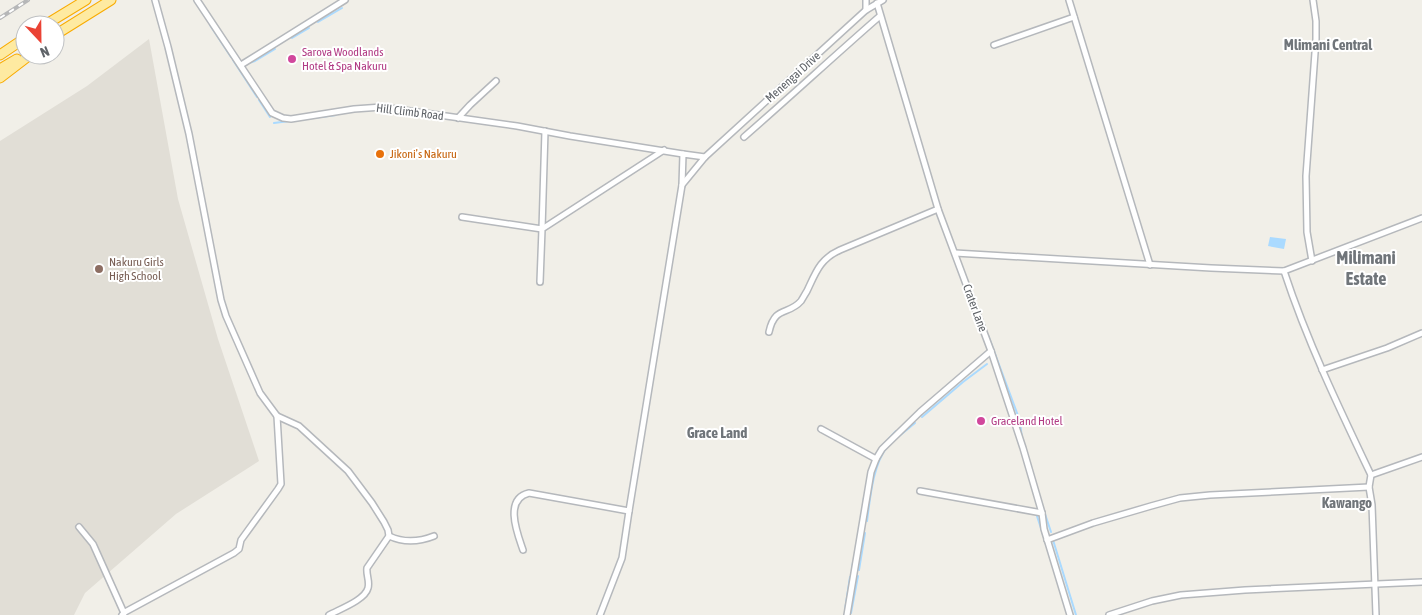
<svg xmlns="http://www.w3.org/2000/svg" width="1422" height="615" viewBox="0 0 1422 615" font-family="'Asap Condensed',sans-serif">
<rect width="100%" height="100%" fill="#f1efe8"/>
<path fill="#e1ded6" d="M149 39 178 199 218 339 259 461 176 514 85 593 74 615H0V141L87 86Z"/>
<path fill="#aadaff" d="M1270 237 1286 239 1284 249 1268 246Z"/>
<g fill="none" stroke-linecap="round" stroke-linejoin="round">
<g stroke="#aadaff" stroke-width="2">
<path d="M318 22 342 8"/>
<path d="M210 25 231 57"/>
<path d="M292 38 309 28"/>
<path d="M233 60 257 97"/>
<path d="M249 63 255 61 275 49"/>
<path d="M259 100 270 117"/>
<path d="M274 123 336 115"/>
<path d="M988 335 1020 421 1022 439"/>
<path d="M922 417 963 382 987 364"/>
<path d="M898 437 915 423"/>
<path d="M876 454 880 448 896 431"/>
<path d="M863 506 864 497"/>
<path d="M1044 511 1051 532"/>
<path d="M1036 513 1049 553"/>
<path d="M867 521C870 499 873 464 887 447"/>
<path d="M1053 540 1076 615"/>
<path d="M859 570 865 533"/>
<path d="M852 572 853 562"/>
<path d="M845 610 850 577"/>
<path d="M851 613 858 576"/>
</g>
<g stroke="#b5b8bc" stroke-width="8">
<g id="minor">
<path d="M197 0 272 113 283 118 291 119 354 109 382 107 517 126 570 136 683 154"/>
<path d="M866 0V10"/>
<path d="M1069 0 1150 265"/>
<path d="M877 3 938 209 991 351 1023 448 1042 513 1044 529 1070 615"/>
<path d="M994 45 1074 17"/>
<path d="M241 65 345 0"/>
<path d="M458 118 470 105 496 81"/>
<path d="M744 137C790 97 834 56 880 16"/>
<path d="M682 185 683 154 705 157"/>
<path d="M462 217 542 229 545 131"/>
<path d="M955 253 1211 268 1284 271 1422 218"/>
<path d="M1312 261 1307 232 1306 176 1316 39V21L1313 0"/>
<path d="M1284 271C1307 341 1339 408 1371 475L1369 487 1372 505 1376 615"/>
<path d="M540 282 542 229 664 150"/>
<path d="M769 332C775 305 788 316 801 301 803 298 805 294 807 291 816 272 820 259 840 250L938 209"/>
<path d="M1322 370 1387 348 1422 333"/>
<path d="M277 416 299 426 348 471 372 503 384 522 388 530 389 536 367 568C366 575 370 581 368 588 365 600 340 609 329 615"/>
<path d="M821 429 876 459"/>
<path d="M1371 475 1422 457"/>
<path d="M920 491 1042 513"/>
<path d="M79 527 93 544 124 613"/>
<path d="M389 536C404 543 419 542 434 536"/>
<path d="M1047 540 1093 523 1151 506 1180 498 1210 495 1369 487"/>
<path d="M523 550C518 535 503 499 529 493L629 511"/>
<path d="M122 615 125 612 234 553 239 549 241 540 278 489 281 484 277 416 260 393 226 316 221 300 189 134 168 47 155 0"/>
<path d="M600 615 622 558 629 511 682 185 705 157 866 10 883 0"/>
<path d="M847 615 871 472 876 459 882 449 920 412 991 351"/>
<path d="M1109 615 1152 601 1181 595 1245 590 1422 582"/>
</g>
</g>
<g stroke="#f9ab00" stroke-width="11">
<g id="trunk">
<path d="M45 25 86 0"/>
<path d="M55 35 111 0"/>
<path d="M0 55 25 38"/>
<path d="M0 69 17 59"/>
<path d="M0 78 30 55"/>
</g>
</g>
<use href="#minor" stroke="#fff" stroke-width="5"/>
<use href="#trunk" stroke="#feeaa1" stroke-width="9"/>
<g stroke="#b6b7b8" stroke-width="4">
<path id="rail" d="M0 18 28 0"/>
</g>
<use href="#rail" stroke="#fff" stroke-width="2" stroke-dasharray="5.5" stroke-linecap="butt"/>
</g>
<g fill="#d1479c" stroke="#fff" stroke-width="2">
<circle cx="292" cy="59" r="5"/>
<circle cx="981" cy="421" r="5"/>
</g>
<circle fill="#e8710a" stroke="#fff" stroke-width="2" cx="380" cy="154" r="5"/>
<circle fill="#8d6e63" stroke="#fff" stroke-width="2" cx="99" cy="269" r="5"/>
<g text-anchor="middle" stroke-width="4" stroke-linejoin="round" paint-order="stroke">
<g font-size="12" fill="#b23c85" stroke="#fff" text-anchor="start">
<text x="302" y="56">Sarova Woodlands<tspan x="302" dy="14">Hotel &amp; Spa Nakuru</tspan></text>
<text x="991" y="425">Graceland Hotel</text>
</g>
<g font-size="12" fill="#5f6368" stroke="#fff">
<text transform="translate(793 77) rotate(-42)" y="4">Menengai Drive</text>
<text transform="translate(410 112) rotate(7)" y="4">Hill Climb Road</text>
<text transform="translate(975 308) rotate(70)" y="4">Crater Lane</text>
</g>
<g font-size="12" fill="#c56008" stroke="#fff" text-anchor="start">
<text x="390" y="158">Jikoni’s Nakuru</text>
</g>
<g font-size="12" fill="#785e54" stroke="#fff" text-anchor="start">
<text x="109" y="266">Nakuru Girls<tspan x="109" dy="14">High School</tspan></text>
</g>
<g font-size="15" font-weight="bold" fill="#70757a" stroke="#fff">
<text x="1328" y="50">Mlimani Central</text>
<text x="717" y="438">Grace Land</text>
<text x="1347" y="508">Kawango</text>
</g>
<g font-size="18" font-weight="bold" fill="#70757a" stroke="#fff">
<text x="1366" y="264">Milimani<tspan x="1366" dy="21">Estate</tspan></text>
</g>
</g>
<g transform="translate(40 40) rotate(158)"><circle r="24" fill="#ffffff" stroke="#bfc1c3"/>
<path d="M0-4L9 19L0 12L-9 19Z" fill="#ea4335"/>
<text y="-8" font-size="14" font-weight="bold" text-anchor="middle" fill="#5f6368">N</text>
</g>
</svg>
